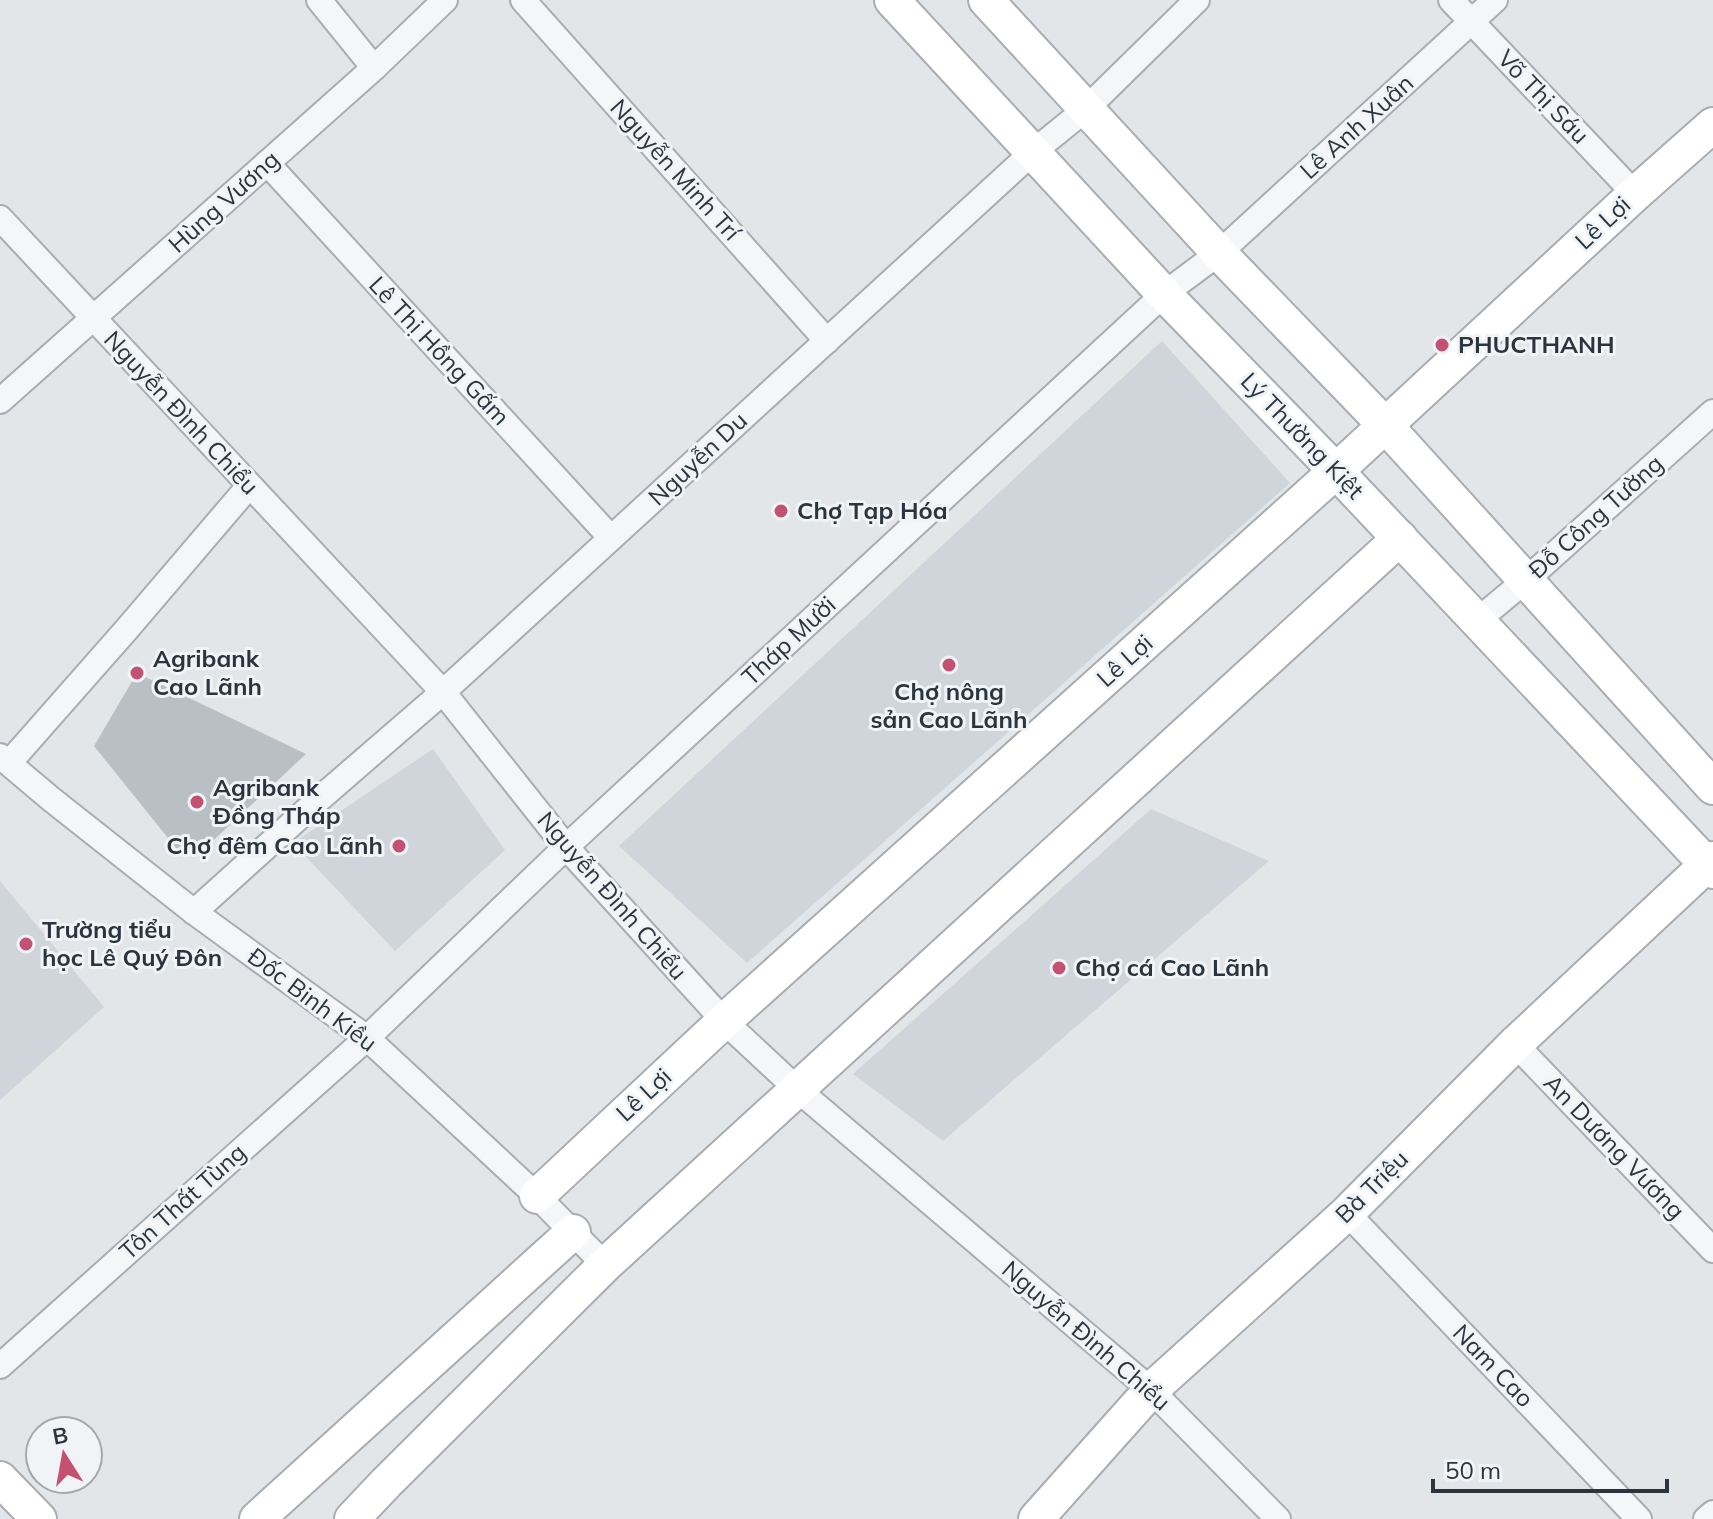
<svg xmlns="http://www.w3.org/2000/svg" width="1713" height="1519" viewBox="0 0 1713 1519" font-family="Mulish,sans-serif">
<rect width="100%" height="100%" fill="#e2e6e9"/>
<g fill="#d0d5db">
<path d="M1162 341 1290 483 747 963 619 846Z"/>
<path d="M433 749 505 850 395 951 293 843Z"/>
<path d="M1151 809 1269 861 943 1141 853 1074Z"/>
<path d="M0 881 104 1007 0 1100Z"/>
</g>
<path fill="#b9c0c5" d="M137 673 306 754 203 850 180 853 94 746Z"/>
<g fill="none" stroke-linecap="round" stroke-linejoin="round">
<g stroke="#a7adb3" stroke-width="28">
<g id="street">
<path d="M319 0 374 68"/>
<path d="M523 0 827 341"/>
<path d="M1451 0 1635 194"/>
<path d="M267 163 611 538"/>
<path d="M0 218 443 692 566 847 724 1021 797 1089 1151 1390 1278 1519"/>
<path d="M0 401 374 68 445 0"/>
<path d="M1478 620 1526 580 1713 412"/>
<path d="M0 756 51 799 194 912 367 1038 537 1196 605 1265"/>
<path d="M9 763 127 629 249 486"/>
<path d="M194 912 317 801 443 692 1033 152 1086 109 1197 0"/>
<path d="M1515 1044 1713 1250"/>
<path d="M1347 1213 1639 1519"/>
<path d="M0 1366 367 1038 566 847 1164 294 1219 253 1495 0"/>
<path d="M1706 1519 1713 1513"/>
</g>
</g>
<g stroke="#a7adb3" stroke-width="38">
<g id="secondary">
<path d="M892 0 1164 294 1336 471 1713 871"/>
<path d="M986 0 1219 253 1385 425 1713 787"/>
<path d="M537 1196 724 1021 1336 471 1635 194 1713 125"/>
<path d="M0 1479 39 1519"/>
<path d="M257 1519 573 1232"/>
<path d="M352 1519 386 1483 605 1265 1400 538"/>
<path d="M1036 1519 1151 1390 1347 1213 1515 1044 1713 859"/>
</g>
</g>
<use href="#street" stroke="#f4f6f8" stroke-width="24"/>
<use href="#secondary" stroke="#fff" stroke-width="34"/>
</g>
<g fill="#c35272" stroke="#f1f4f7" stroke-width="3">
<circle cx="1442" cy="345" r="8"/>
<circle cx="781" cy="511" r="8"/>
<circle cx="949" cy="665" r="8"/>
<circle cx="137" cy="673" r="8"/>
<circle cx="197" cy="802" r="8"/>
<circle cx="399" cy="846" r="8"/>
<circle cx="26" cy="944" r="8"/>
<circle cx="1059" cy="968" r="8"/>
</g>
<g text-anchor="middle" stroke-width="6" stroke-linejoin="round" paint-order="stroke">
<g font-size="24" fill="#2b353f" stroke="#f1f4f7">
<text transform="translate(1543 97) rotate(46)" y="8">Võ Thị Sáu</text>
<text transform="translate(1357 127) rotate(-42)" y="8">Lê Anh Xuân</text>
<text transform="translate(675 170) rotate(48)" y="8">Nguyễn Minh Trí</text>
<text transform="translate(224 202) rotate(-42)" y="8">Hùng Vương</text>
<text transform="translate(1603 223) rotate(-43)" y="8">Lê Lợi</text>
<text transform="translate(439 351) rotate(47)" y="8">Lê Thị Hồng Gấm</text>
<text transform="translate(181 413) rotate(47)" y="8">Nguyễn Đình Chiểu</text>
<text transform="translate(1302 436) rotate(46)" y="8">Lý Thường Kiệt</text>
<text transform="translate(698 459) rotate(-43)" y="8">Nguyễn Du</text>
<text transform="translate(1596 517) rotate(-42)" y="8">Đỗ Công Tường</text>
<text transform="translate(789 641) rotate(-43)" y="8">Tháp Mười</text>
<text transform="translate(1125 661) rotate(-42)" y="8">Lê Lợi</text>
<text transform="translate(612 896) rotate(49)" y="8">Nguyễn Đình Chiểu</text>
<text transform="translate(312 1000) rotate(37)" y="8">Đốc Binh Kiều</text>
<text transform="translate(644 1095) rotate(-43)" y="8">Lê Lợi</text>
<text transform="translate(1614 1147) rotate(46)" y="8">An Dương Vương</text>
<text transform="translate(1372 1187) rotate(-45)" y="8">Bà Triệu</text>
<text transform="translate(183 1202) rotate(-42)" y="8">Tôn Thất Tùng</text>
<text transform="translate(1086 1336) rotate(41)" y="8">Nguyễn Đình Chiểu</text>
<text transform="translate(1493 1366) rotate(46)" y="8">Nam Cao</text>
</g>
<g font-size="24" font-weight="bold" fill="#2b353f" stroke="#f1f4f7" text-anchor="start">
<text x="1458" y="353">PHUCTHANH</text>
<text x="797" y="519">Chợ Tạp Hóa</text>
<text x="153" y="667">Agribank<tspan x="153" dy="28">Cao Lãnh</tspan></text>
<text x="949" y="700" text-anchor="middle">Chợ nông<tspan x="949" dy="28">sản Cao Lãnh</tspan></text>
<text x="213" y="796">Agribank<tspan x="213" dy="28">Đồng Tháp</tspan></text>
<text x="383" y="854" text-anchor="end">Chợ đêm Cao Lãnh</text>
<text x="42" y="938">Trường tiểu<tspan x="42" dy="28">học Lê Quý Đôn</tspan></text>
<text x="1075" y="976">Chợ cá Cao Lãnh</text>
</g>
</g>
<g transform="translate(64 1455) rotate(349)"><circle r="38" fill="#f1f4f7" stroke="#a2a8ad" stroke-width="2"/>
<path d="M0-6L14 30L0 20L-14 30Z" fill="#c35272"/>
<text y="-12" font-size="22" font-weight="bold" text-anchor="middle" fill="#2b353f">B</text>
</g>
<path d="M1433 1479v12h234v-12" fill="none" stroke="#2b353f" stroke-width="4"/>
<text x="1445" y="1479" font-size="24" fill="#2b353f" stroke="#f1f4f7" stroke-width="6" paint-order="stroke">50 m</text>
</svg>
